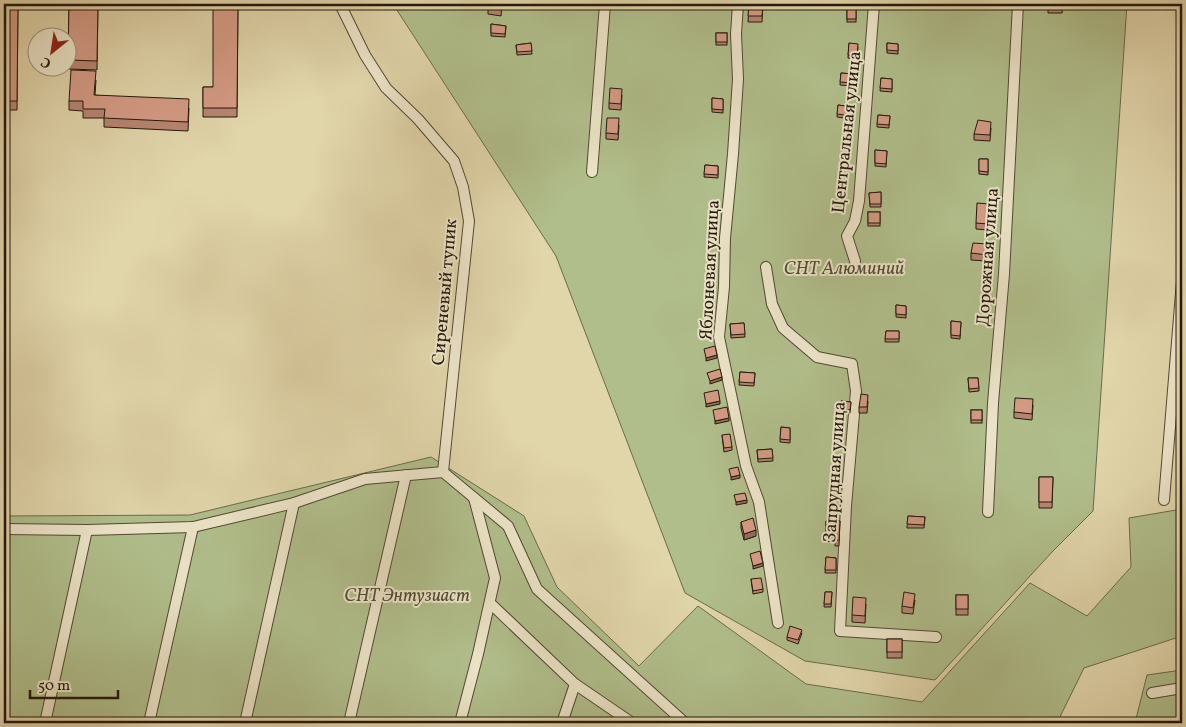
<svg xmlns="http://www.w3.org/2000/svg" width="1186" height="727" viewBox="0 0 1186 727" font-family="Vollkorn,serif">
<rect width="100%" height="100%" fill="#e1d5aa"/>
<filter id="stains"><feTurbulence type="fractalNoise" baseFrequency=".004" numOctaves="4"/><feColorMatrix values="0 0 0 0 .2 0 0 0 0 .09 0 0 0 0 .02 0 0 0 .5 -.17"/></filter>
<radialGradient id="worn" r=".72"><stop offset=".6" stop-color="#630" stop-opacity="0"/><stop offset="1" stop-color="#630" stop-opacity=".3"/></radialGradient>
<g fill="#b0be8b" stroke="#6a6b4c">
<path d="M393 4H1127L1093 511 1052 552 935 680 805 661 685 593 556 256Z"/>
<path d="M431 457 524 516 557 587 639 666 698 606 806 684 922 702 1030 583 1087 616 1131 567 1129 518 1182 509V636L1084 668 1057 723H700L694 718 698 723H4V516L190 515Z"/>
<path d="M1182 670V723H1135L1147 675Z"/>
</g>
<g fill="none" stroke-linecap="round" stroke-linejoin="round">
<g stroke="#544735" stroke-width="12">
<g id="minor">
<path d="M340 4 365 55 386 88 418 119 454 161 463 187 469 221 443 472"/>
<path d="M738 4 736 34 738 79 733 154 725 238 724 287 719 337 746 466 759 502 778 623"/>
<path d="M592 172 605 4"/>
<path d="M855 261 847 236 855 221 859 201 874 4"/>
<path d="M766 267 772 304 783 328 817 357 852 364 856 391 846 506 840 631 936 637"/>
<path d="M1164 500 1182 281"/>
<path d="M988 512 993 403 1004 274 1018 4"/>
<path d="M4 529 87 530 193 527 294 503 365 479 443 472 508 526 537 589 685 723"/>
<path d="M490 603 575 684 632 723"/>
<path d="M1152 693 1182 688"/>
<path d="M45 723 87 530"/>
<path d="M149 723 193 527"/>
<path d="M245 723 294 503"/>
<path d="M349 723 406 475"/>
<path d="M460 723 478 654 495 578 474 498"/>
<path d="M562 723 575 684"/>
</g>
</g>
<use href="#minor" stroke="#ece4c8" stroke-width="10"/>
</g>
<g fill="#b78572" stroke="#25180e">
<path d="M4 4H18L17 110H4Z"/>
<path d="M69 4H98L97 70 68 69Z"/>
<path d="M238 4 237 117H203V87H213Z"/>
<path d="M488 4H502L501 16 488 14Z"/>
<path d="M749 4H763L762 22H748Z"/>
<path d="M1048 4H1063L1062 13H1048Z"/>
<rect x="847" y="9" width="9" height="13"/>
<path d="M491 24 506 26 505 37 491 36Z"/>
<rect x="716" y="33" width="11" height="12"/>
<path d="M531 43 532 54 517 55 516 45Z"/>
<path d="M849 43 858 47 857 59 848 58Z"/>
<path d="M887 43 898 44V54L887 53Z"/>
<path d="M841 73 853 74V86L840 85Z"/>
<path d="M881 78 892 79V92L880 91Z"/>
<path d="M96 80 95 95 189 108 188 131 104 127V118H83V111L69 110V101Z"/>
<path d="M622 95 621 110 609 109V103Z"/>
<path d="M712 98 723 99V113L712 112Z"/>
<path d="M838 105 852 107V119L837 117Z"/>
<path d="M878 115 890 116 889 128 877 127Z"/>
<path d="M619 125 618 140 606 139V133Z"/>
<path d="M991 128 990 141 974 140V134Z"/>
<path d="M875 150 887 151 886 167 875 166Z"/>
<path d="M979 159H988V175L979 174Z"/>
<path d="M705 165 718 166V178L704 177Z"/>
<path d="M881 192V207H870L869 193Z"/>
<path d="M989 204 988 230 976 229V223Z"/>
<rect x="868" y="212" width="12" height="14"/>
<path d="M988 250 987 261 971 260V253Z"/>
<path d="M896 305 906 306V318L896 317Z"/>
<path d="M951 321 961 322 960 339 951 338Z"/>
<path d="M744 323 745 337 731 338 730 324Z"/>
<path d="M886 331H899V342H885Z"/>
<path d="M740 372 755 373 754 386 739 385Z"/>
<path d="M968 378H978L979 391 969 392Z"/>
<path d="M841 401 851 402 850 413 840 412Z"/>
<path d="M868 401 867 413H859V407Z"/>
<path d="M1033 405 1032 420 1014 418V412Z"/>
<rect x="971" y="410" width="11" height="13"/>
<path d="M781 427 790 428V443L780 442Z"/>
<path d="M722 435 732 447V450L724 452Z"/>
<path d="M772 449 773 461 758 462 757 450Z"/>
<path d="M1039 477H1053L1052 508H1039Z"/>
<path d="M908 516 925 517 924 528H907Z"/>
<path d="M826 521H840L839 546H835V542L826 541Z"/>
<path d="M741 522 756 536 744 540 741 528Z"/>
<path d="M826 557 836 558V573H825Z"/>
<path d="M751 579 763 589V592L753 594Z"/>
<path d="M825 592H832L831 607H824Z"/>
<rect x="956" y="595" width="12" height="20"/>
<path d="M915 600 913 614 902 613V606Z"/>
<path d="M866 604 865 623 852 622V615Z"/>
<path d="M802 633 798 644 787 640V637Z"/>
<rect x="887" y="639" width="15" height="19"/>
</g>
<g fill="#956c5d" stroke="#25180e">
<path d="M717 355V358L706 361V358Z"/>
<path d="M722 377V380L710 384V381Z"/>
<path d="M720 401V404L706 407V404Z"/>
<path d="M729 418V421L715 424V421Z"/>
<path d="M740 475V478L731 480V477Z"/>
<path d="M747 500V503L736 505V502Z"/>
<path d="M756 530V536L744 540V534Z"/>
<path d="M763 563V566L753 569V566Z"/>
</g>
<g fill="#d59b85" stroke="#25180e">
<path d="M4 4H18L17 101H4Z"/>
<path d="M69 4H98L97 61 68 60Z"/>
<path d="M213 4H238L237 108H203V87H213Z"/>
<path d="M488 4H502L501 9 488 8Z"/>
<path d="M749 4H763L762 16H748Z"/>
<path d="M1048 4H1062V7L1048 6Z"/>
<rect x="847" y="9" width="9" height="10"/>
<path d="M491 24 506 26 505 34 491 33Z"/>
<rect x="716" y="33" width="11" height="9"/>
<path d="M531 43 532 51 517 52 516 45Z"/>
<path d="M849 43 858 44 857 56 848 55Z"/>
<path d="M887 43 898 44V51L887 50Z"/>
<path d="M71 70 96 71 94 95 189 99 188 122 104 118 105 109H83V101H69Z"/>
<path d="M841 73 853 74V83L840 82Z"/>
<path d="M881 78 892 79V89L880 88Z"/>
<path d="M610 88 622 89 621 104 609 103Z"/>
<path d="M712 98 723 99V110L712 109Z"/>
<path d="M838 105 852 107V116L837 114Z"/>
<path d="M878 115 890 116 889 125 877 124Z"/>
<path d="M607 118H619L618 134 606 133Z"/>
<path d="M978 120 991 122 990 135 974 134Z"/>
<path d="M875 150 887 151 886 164 875 163Z"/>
<path d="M979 159H988V172L979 171Z"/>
<path d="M705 165 718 166V175L704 174Z"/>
<path d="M881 192V204H870L869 193Z"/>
<path d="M977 203 989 204 988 224 976 223Z"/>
<rect x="868" y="212" width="12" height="11"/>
<path d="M973 243 988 244 987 255 971 253Z"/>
<path d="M896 305 906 306V315L896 314Z"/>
<path d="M951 321 961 322 960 336 951 335Z"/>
<path d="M744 323 745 334 731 335 730 324Z"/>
<path d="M886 331H899V339H885Z"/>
<path d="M715 346 717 355 706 358 704 349Z"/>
<path d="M720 369 722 377 710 381 707 373Z"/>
<path d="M740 372 755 373 754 383 739 382Z"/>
<path d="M968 378H978L979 388 969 389Z"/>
<path d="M718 390 720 401 706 404 704 393Z"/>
<path d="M861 394 868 395 867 407H859Z"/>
<path d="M1015 398 1033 399 1032 414 1014 412Z"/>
<path d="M841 401 851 402 850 410 840 409Z"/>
<path d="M727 407 729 418 715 421 713 410Z"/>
<rect x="971" y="410" width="11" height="10"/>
<path d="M781 427 790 428V440L780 439Z"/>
<path d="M730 434 732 447 724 448 722 435Z"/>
<path d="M772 449 773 458 758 459 757 450Z"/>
<path d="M738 467 740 475 731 477 729 469Z"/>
<path d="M1039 477H1053L1052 502H1039Z"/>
<path d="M745 493 747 500 736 502 734 495Z"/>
<path d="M908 516 925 517 924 525 907 524Z"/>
<path d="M753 518 756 530 744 534 741 522Z"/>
<path d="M826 521H840L839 540H835L836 536 826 535Z"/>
<path d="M760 551 763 563 753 566 750 554Z"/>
<path d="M826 557 836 558V570H825Z"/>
<path d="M761 578 763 589 753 591 751 579Z"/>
<path d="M825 592H832L831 604H824Z"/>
<path d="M904 592 915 594 913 608 902 606Z"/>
<rect x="956" y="595" width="12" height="14"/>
<path d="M853 597 866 598 865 616 852 615Z"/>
<path d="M790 626 802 630 798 640 787 637Z"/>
<rect x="887" y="639" width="15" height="13"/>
</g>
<g text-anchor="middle" stroke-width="4" stroke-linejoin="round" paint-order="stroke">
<g font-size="18" fill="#25180e" stroke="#ece4c8">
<text transform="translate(846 132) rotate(-84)" y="6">Центральная улица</text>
<text transform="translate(987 257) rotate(-86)" y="6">Дорожная улица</text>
<text transform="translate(709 270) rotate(-87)" y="6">Яблоневая улица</text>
<text transform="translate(444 292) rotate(-85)" y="6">Сиреневый тупик</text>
<text transform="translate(834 472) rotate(-86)" y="6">Запрудная улица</text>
</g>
<g font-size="18" font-style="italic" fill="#4f4a34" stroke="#ece4c8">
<text x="844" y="274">СНТ Алюминий</text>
<text x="407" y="601">СНТ Энтузиаст</text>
</g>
</g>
<rect width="1186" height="727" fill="none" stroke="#e1d5aa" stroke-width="20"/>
<rect x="5" y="5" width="1176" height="717" fill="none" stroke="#25180e" stroke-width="2.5"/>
<rect x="10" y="10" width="1166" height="707" fill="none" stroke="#25180e"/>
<g transform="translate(52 52) rotate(210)"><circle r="24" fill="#ece4c8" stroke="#9c927e"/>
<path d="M0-4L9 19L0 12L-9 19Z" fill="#8f2418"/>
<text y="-8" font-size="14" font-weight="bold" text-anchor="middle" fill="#25180e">С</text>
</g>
<path d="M30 690v8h88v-8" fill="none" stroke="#25180e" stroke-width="2.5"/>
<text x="38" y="690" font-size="15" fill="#25180e" stroke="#ece4c8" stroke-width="4" paint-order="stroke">50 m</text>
<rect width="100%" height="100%" filter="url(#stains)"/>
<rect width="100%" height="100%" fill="url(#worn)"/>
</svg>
